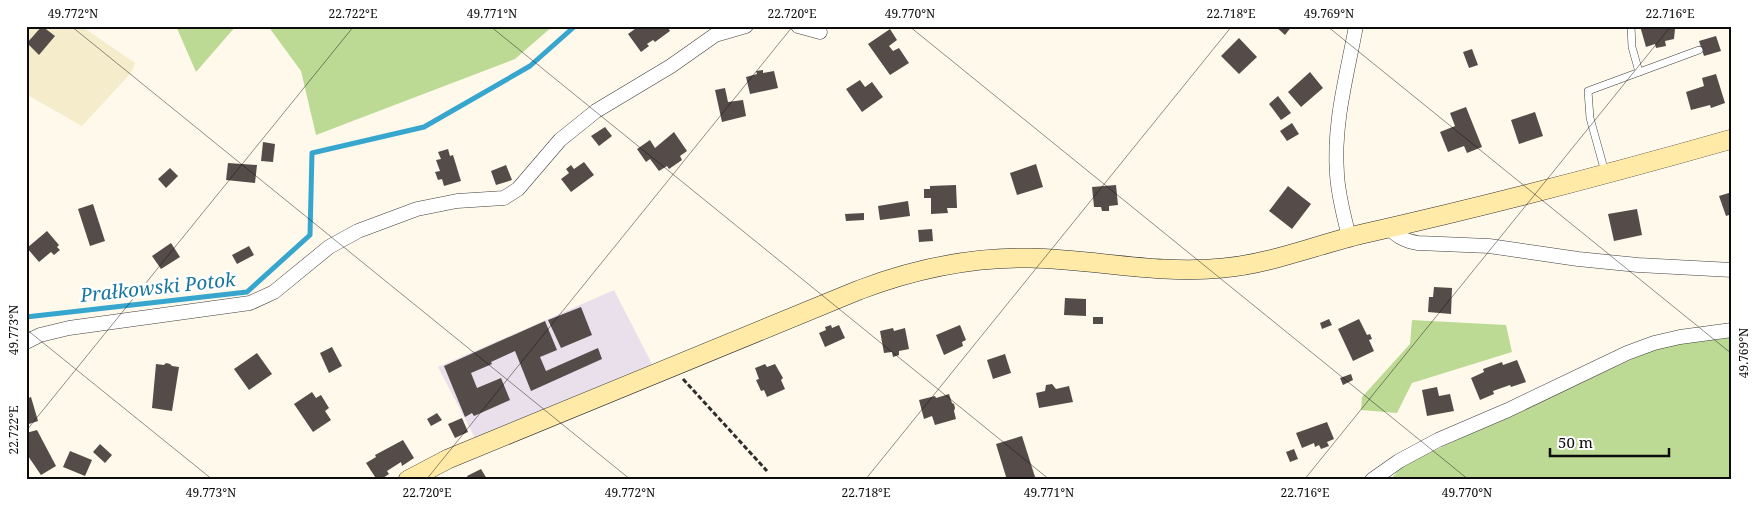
<svg xmlns="http://www.w3.org/2000/svg" width="1758" height="506" viewBox="0 0 1758 506" font-family="'Noto Serif',serif">
<rect width="100%" height="100%" fill="#fff9ec"/>
<path fill="#e9e0eb" d="M614 290 652 364 475 438 438 367Z"/>
<path fill="#f5eccc" d="M26 26H81L135 63 131 73 82 126 26 94Z"/>
<g fill="#bdda95">
<path d="M176 26H236L196 72Z"/>
<path d="M268 26H553L515 59 316 135 301 71Z"/>
<path d="M1412 320 1506 325 1512 352 1412 383 1397 413 1361 410 1362 397 1410 344Z"/>
<path d="M1732 333V480H1390L1403 465 1660 346Z"/>
</g>
<g fill="none" stroke-linecap="round" stroke-linejoin="round">
<path stroke="#37a6ce" stroke-width="5" d="M26 317 247 292 310 235 312 153 424 127 530 66 575 26"/>
</g>
<g fill="#554c49">
<path d="M42 26 55 36 39 55 27 43Z"/>
<path d="M639 26H667L670 31 655 42 653 40 647 44 649 46 641 52 628 34Z"/>
<path d="M1275 26H1292L1285 35Z"/>
<path d="M1640 26H1671L1675 29 1674 39 1665 41 1666 46 1656 48 1655 44 1646 47Z"/>
<path d="M890 29 897 40 889 46 893 51 899 48 909 63 890 75 868 44Z"/>
<path d="M1716 36 1721 51 1704 56 1699 41Z"/>
<path d="M1239 38 1257 57 1239 74 1221 56Z"/>
<path d="M1472 49 1478 65 1469 68 1463 52Z"/>
<path d="M763 70V73L774 71 778 88 750 94 746 77 757 74 756 71Z"/>
<path d="M1310 72 1323 88 1301 107 1288 92Z"/>
<path d="M1716 74 1725 103 1711 108 1710 105 1691 110 1686 92 1704 86 1702 78Z"/>
<path d="M860 80 865 87 872 82 883 97 862 112 846 89Z"/>
<path d="M725 88 728 102 743 100 746 116 722 122 715 90Z"/>
<path d="M1278 96 1291 113 1281 120 1269 104Z"/>
<path d="M1466 107 1482 147 1467 153 1464 146 1448 152 1440 132 1455 126 1450 113Z"/>
<path d="M1535 112 1543 136 1519 144 1511 120Z"/>
<path d="M1292 123 1299 134 1287 141 1280 131Z"/>
<path d="M605 127 612 136 599 146 591 136Z"/>
<path d="M674 132 687 151 680 156 682 160 669 169 667 166 659 171 650 159 646 162 637 149 650 140 655 148Z"/>
<path d="M263 142 275 144 273 162 261 161Z"/>
<path d="M448 149 450 156 453 155 461 181 444 186 442 179 438 180 435 172 440 171 436 160 441 159 438 152Z"/>
<path d="M584 162 594 175 571 192 561 179 569 173 566 169 571 165 574 169Z"/>
<path d="M228 163 257 165 255 183 226 180Z"/>
<path d="M1036 164 1043 187 1017 195 1010 173Z"/>
<path d="M506 165 512 180 496 185 491 171Z"/>
<path d="M170 168 178 176 166 188 158 179Z"/>
<path d="M956 185 957 208H947L948 213 931 214V198H924V189H930V186Z"/>
<path d="M1116 185 1118 205 1109 206V211H1102L1101 207H1094L1092 187Z"/>
<path d="M1288 186 1311 204 1292 229 1269 211Z"/>
<path d="M1732 192V214L1726 216 1719 196Z"/>
<path d="M908 201 910 216 880 220 878 206Z"/>
<path d="M93 204 105 241 90 246 78 209Z"/>
<path d="M1637 209 1642 235 1614 241 1608 214Z"/>
<path d="M864 213V220L846 221 845 214Z"/>
<path d="M932 229 933 241 919 242 918 230Z"/>
<path d="M47 231 59 245 57 247 60 250 54 255 51 252 39 262 27 248Z"/>
<path d="M171 243 180 257 161 269 152 256Z"/>
<path d="M249 246 254 255 237 264 232 255Z"/>
<path d="M1434 287 1452 288 1451 314 1428 312 1429 297H1433Z"/>
<path d="M1065 298 1086 299V316L1064 315Z"/>
<path d="M581 307 592 335 561 348 548 320Z"/>
<rect x="1093" y="317" width="10" height="7"/>
<path d="M1329 319 1332 325 1322 329 1320 323Z"/>
<path d="M1359 319 1367 335 1370 334 1372 339 1369 340 1374 351 1353 361 1338 329Z"/>
<path d="M545 321 557 350 540 357 546 371 598 348 602 359 531 391 515 351 491 362 492 364 471 373 477 388 501 378 510 400 474 416 472 413 465 417 444 366Z"/>
<path d="M831 325 832 328 839 325 845 338 825 347 819 333 826 330 825 327Z"/>
<path d="M960 325 966 340 962 342 963 346 944 355 936 335Z"/>
<path d="M893 328 894 331 905 328 909 349 899 351V355L893 357 892 352 884 353 880 331Z"/>
<path d="M332 347 342 366 329 373 320 353Z"/>
<path d="M257 353 272 374 249 390 234 369Z"/>
<path d="M1005 354 1011 373 993 379 987 360Z"/>
<path d="M1517 360 1526 382 1511 387 1510 385 1493 391 1494 394 1480 400 1471 378 1484 372 1483 369 1502 362 1503 365Z"/>
<path d="M166 363 170 364 172 366 179 367 172 411 152 408 156 364 164 365Z"/>
<path d="M765 364 767 367 775 364 783 378 781 380 785 389 767 397 764 390 761 391 756 380 759 379 755 368Z"/>
<path d="M1351 374 1353 380 1343 385 1340 378Z"/>
<path d="M1052 384 1056 389 1069 386 1073 402 1039 408 1036 393 1045 391 1046 385Z"/>
<path d="M1437 387 1439 396 1450 394 1454 411 1427 416 1422 390Z"/>
<path d="M312 392 316 398 321 395 329 408 325 411 331 420 313 432 294 404Z"/>
<path d="M949 394 952 403 954 404 955 408 954 411 956 419 935 425 932 416 924 419 919 400 935 396 936 398Z"/>
<path d="M31 397 38 421 26 425V399Z"/>
<path d="M437 413 442 420 431 426 427 419Z"/>
<path d="M462 418 468 432 455 438 448 424Z"/>
<path d="M1327 422 1334 439 1327 442 1329 446 1321 449 1319 445 1315 447 1314 443 1302 448 1296 433Z"/>
<path d="M37 430 56 466 41 475 26 453V433Z"/>
<path d="M1022 436 1036 480H1007L996 444Z"/>
<path d="M403 440 414 458 402 466 401 462 387 471 389 474 380 480H377L366 463 376 457 375 455Z"/>
<path d="M100 444 112 455 105 463 93 452Z"/>
<path d="M1294 449 1298 459 1290 462 1286 452Z"/>
<path d="M70 451 92 460 85 476 63 467Z"/>
<path d="M481 469 487 479 490 477 491 480H469L467 476Z"/>
</g>
<g fill="none" stroke-linecap="round" stroke-linejoin="round">
<g stroke="#3f3f3f" stroke-width="8">
<g id="lane">
<path d="M1631 26 1632 47 1639 72"/>
<path d="M1605 172 1590 118 1588 91 1699 50"/>
</g>
</g>
<g stroke="#3f3f3f" stroke-width="15">
<g id="street">
<path d="M798 26 820 32"/>
<path d="M1389 228C1398 237 1405 241 1418 243L1489 246 1578 259 1638 265 1732 270"/>
<path d="M1349 237C1344 216 1338 195 1337 174 1333 124 1347 75 1356 26"/>
<path d="M26 342 40 335 69 328 250 303 274 292 329 247 358 231 417 209 457 201 504 198 518 189 560 140 596 111 671 66 715 35 746 26"/>
<path d="M1372 480 1399 461 1438 440 1508 410 1627 353 1654 343 1680 337 1732 330"/>
</g>
</g>
<g stroke="#2e2e2e" stroke-width="20">
<path id="secondary" d="M408 480 448 459 859 290C914 269 971 257 1030 258 1094 259 1158 275 1223 268 1270 264 1316 245 1362 234 1486 206 1609 174 1732 139"/>
</g>
<g stroke="#2e2e2e" stroke-width="3" stroke-dasharray="5 2.5" stroke-linecap="butt">
<path d="M683 379 767 471"/>
<path d="M1730 480 1732 478"/>
</g>
<use href="#lane" stroke="#fff" stroke-width="7"/>
<use href="#street" stroke="#fff" stroke-width="14"/>
<use href="#secondary" stroke="#ffeaa7" stroke-width="19"/>
</g>
<path fill="none" stroke="#0c0c0c" stroke-width="1" stroke-opacity="0.45" d="M71 26 631 480M490 26 1050 480M909 26 1469 480M1327 26 1732 354M26 329 213 480M26 431 354 26M426 480 793 26M865 480 1232 26M1304 480 1671 26"/>
<g text-anchor="middle" stroke-width="5" stroke-linejoin="round" paint-order="stroke">
<g font-size="19" font-style="italic" fill="#15759f" stroke="#fff">
<text transform="translate(158 287) rotate(-6)" y="7">Prałkowski Potok</text>
</g>
</g>
<rect width="1758" height="506" fill="none" stroke="#ffffff" stroke-width="55"/>
<path d="M1550 448v8h119v-8" fill="none" stroke="#0c0c0c" stroke-width="2.5"/>
<text x="1558" y="448" font-size="15" fill="#0c0c0c" stroke="#ffffff" stroke-width="4" paint-order="stroke">50 m</text>
<rect x="28" y="28" width="1702" height="450" fill="none" stroke="#0c0c0c" stroke-width="2"/>
<g font-size="12" text-anchor="middle" fill="#0c0c0c">
<text x="73" y="18">49.772°N</text>
<text x="353" y="18">22.722°E</text>
<text x="492" y="18">49.771°N</text>
<text x="792" y="18">22.720°E</text>
<text x="910" y="18">49.770°N</text>
<text x="1231" y="18">22.718°E</text>
<text x="1329" y="18">49.769°N</text>
<text x="1670" y="18">22.716°E</text>
<text transform="translate(14 330) rotate(-90)" y="4">49.773°N</text>
<text transform="translate(1744 353) rotate(-90)" y="4">49.769°N</text>
<text transform="translate(14 430) rotate(-90)" y="4">22.722°E</text>
<text x="211" y="497">49.773°N</text>
<text x="427" y="497">22.720°E</text>
<text x="630" y="497">49.772°N</text>
<text x="866" y="497">22.718°E</text>
<text x="1049" y="497">49.771°N</text>
<text x="1305" y="497">22.716°E</text>
<text x="1467" y="497">49.770°N</text>
</g>
</svg>
